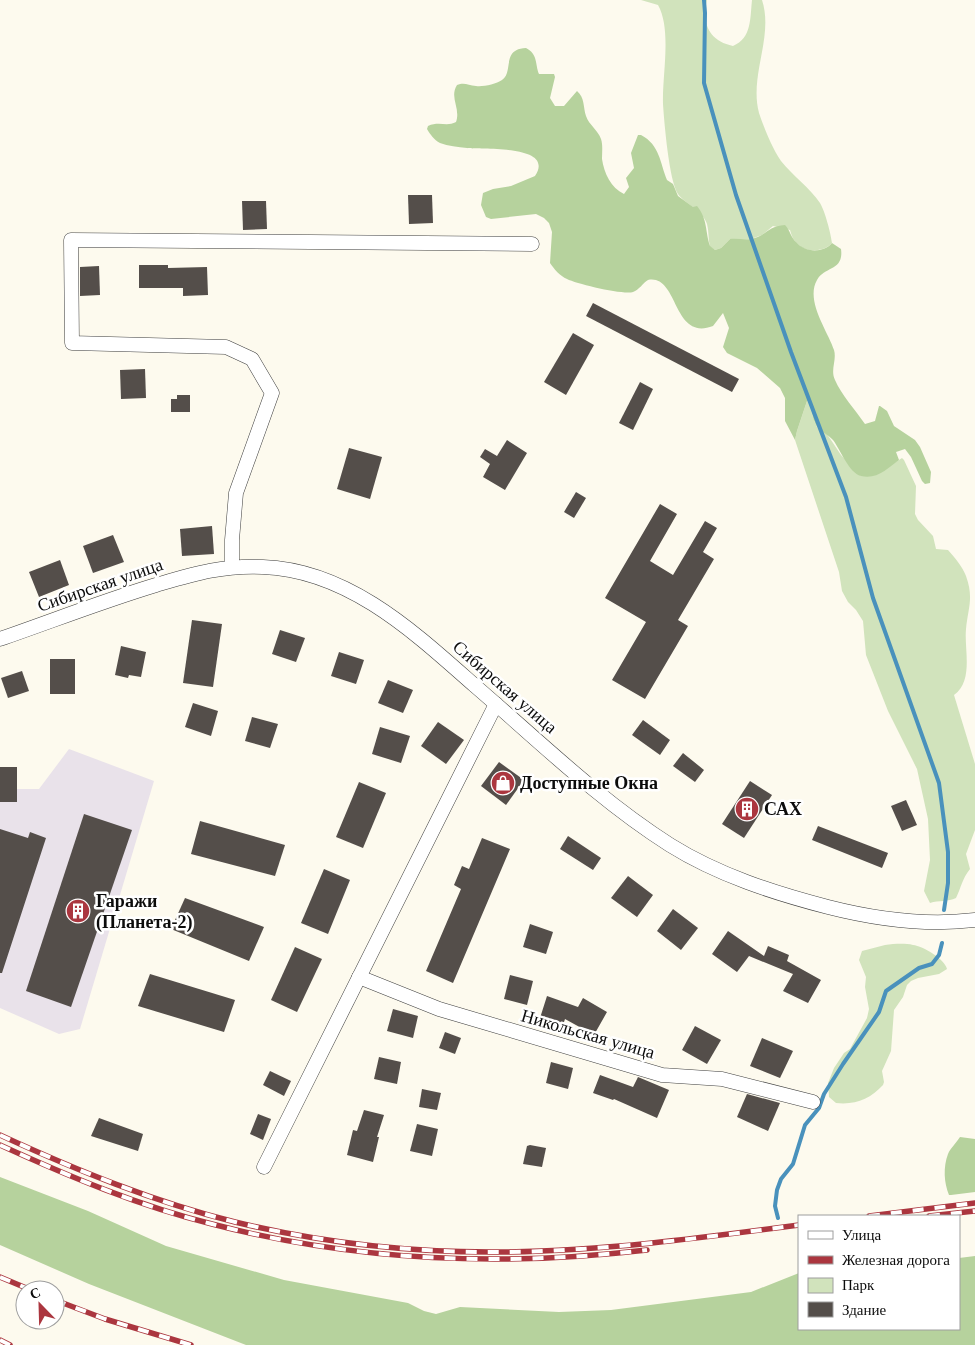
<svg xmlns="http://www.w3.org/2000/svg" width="975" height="1345" viewBox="0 0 975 1345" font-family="Georgia,serif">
<rect width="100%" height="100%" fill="#fdfaee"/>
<path fill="#e9e2ea" d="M69 749 154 781 80 1029 59 1034 0 1008V789H39Z"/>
<g fill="#d1e3bc">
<path d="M641 0H707C701 23 709 41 733 46 752 38 750 18 752 0H762C774 37 749 75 759 113 764 128 772 148 781 161 793 176 810 188 820 203 825 211 831 234 832 243 823 253 803 253 795 241 792 238 791 233 790 230L773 226 762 235 751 239H730L721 248 715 250 710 247C708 239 709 231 707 224 703 211 684 203 678 194 669 182 664 120 663 104 662 75 672 30 658 5Z"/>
<path d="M807 401 810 402 814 412V421L817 427 827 434 841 455 861 476 876 475 899 460 902 458 904 460 916 486 915 514 918 520 933 536 936 549 948 550C955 558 962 566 966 576 974 598 968 608 966 629 964 649 974 681 954 695L975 764V830L966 854 970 869C962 879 961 888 956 898 948 902 939 900 930 903L924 891 930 860 928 819 917 769 888 711 866 655 863 621 856 610 848 602 842 591 839 572 795 440 797 431Z"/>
<path d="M885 945C894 944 904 943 913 945 923 946 945 959 947 969L939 974 918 978 911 981 907 985 903 997 894 1010 891 1051 882 1071 884 1082 883 1085C870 1099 856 1105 836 1103L829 1097 828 1083 834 1068 844 1053 850 1049 867 1018 869 1009 865 987 866 977 859 960 862 951Z"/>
</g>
<g fill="#b6d29d">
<path d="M526 48C538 54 535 64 539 74H554L555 77 550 98 555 106H564L577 91C585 98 583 107 586 116 589 125 598 130 601 139 603 145 602 152 602 159 604 173 611 188 624 194L629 187 626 178 634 168 631 153 638 135H641C660 145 660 163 667 180L673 184 678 196 693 207 697 206C708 220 705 231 710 246L715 250 721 248 730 239C737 238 744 240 751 239 766 236 768 226 785 225 790 230 791 238 796 242 805 253 824 253 832 243L841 249C844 271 825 266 817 280 805 301 828 331 834 350 837 360 830 370 835 380 841 394 856 411 865 424L875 421 879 406H880L887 411 894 426 915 440 920 447 931 472 930 483 925 484 922 481 911 457 905 449 896 452 899 460C888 468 877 480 861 476 849 473 840 449 833 440 828 434 819 431 816 425 812 418 813 409 810 402L807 401 797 431 795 440 785 421V398L780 388 757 368 727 353 723 347 729 328 723 313 713 326C672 342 679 274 648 280 643 283 639 290 633 292 623 295 577 284 567 279 560 276 554 269 550 263L552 232 549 223 544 218 536 214 491 219 486 217 481 205 483 193 493 189 511 186 535 176C556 144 481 150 467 148 458 147 448 146 440 143 434 140 430 134 427 129L428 126C439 121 447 127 456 122 461 108 449 98 457 85 464 82 468 85 476 86 483 87 496 84 502 80 514 72 501 49 526 48Z"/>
<path d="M960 1137 975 1139V1192L951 1195H949C944 1183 943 1167 948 1154 950 1149 956 1143 960 1137Z"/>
<path d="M0 1177 88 1211 166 1246 284 1280 408 1303 424 1311 436 1314 460 1307 559 1312 611 1310 751 1292 799 1273V1329H959V1258L975 1256V1345H246L89 1284 0 1245Z"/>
</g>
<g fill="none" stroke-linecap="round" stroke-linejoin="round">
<g stroke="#4991bc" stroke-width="4">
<path d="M704 0 705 13 704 83 736 195 791 352 846 497 873 598 939 783 948 852V883L944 910"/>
<path d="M778 1218 775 1206 777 1190 781 1179 793 1164 805 1125 819 1108 824 1094 843 1064 879 1012 886 991 919 968 932 964 939 955 942 943"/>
</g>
</g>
<g fill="#544e4a">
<path d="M408 195H432L433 223 409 224Z"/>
<path d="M242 201H266L267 229 243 230Z"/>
<path d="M139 265H168V268L207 267 208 295 183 296V288H139Z"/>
<path d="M99 266 100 295 80 296V267Z"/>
<path d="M593 303 739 379 732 392 586 316Z"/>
<path d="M573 333 594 345 566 395 544 382Z"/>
<path d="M145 369 146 398 121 399 120 370Z"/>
<path d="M640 382 653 389 633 430 619 423Z"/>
<path d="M177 395H190V412H171V399H177Z"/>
<path d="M507 440 527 453 505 490 483 477 490 464 480 457 485 449 497 456Z"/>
<path d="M349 448 382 457 370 499 337 489Z"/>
<path d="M576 492 586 498 574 518 564 512Z"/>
<path d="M660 504 677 514 650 561 673 575 705 521 717 528 703 552 714 559 678 620 688 626 645 699 612 680 646 622 605 598Z"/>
<path d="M212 526 214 554 182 556 180 529Z"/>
<path d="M113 535 124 562 93 573 83 546Z"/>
<path d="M60 560 69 585 39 597 29 572Z"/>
<path d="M192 620 222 624 213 687 183 683Z"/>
<path d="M280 630 305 638 296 662 272 654Z"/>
<path d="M121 646 146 652 141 677 129 675 128 678 115 675Z"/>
<path d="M339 652 364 660 356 684 331 676Z"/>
<rect x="50" y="659" width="25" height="35"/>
<path d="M22 671 29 691 8 698 1 678Z"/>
<path d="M388 680 413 690 403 713 378 703Z"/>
<path d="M193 703 218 711 211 736 185 727Z"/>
<path d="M252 717 278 724 270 748 245 741Z"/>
<path d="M643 720 670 740 660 755 632 735Z"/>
<path d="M438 722 464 740 446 764 421 746Z"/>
<path d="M380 727 410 736 401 763 372 754Z"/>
<path d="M683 753 704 770 695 782 673 766Z"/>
<path d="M499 762 524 780 506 805 481 786Z"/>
<rect x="0" y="767" width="17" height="35"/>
<path d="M750 781 772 795 744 838 722 824Z"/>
<path d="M359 782 386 793 363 848 336 837Z"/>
<path d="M906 800 917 825 902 831 891 806Z"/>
<path d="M84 814 132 830 71 1007 26 991Z"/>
<path d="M200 821 285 845 275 876 191 854Z"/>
<path d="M818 826 888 853 882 868 812 840Z"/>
<path d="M0 829 28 838 30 832 46 838 2 973H0Z"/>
<path d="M568 836 601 858 593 870 560 849Z"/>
<path d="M482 838 510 849 453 983 426 971 461 889 454 885 462 866 469 869Z"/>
<path d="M324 869 350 880 328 934 301 923Z"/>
<path d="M628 876 653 895 637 917 611 898Z"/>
<path d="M185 898 264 927 249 961 171 929Z"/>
<path d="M673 909 698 928 681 950 657 931Z"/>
<path d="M530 924 553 932 546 954 523 947Z"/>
<path d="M728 931 764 956 768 946 789 955 787 961 821 980 808 1003 783 991 793 974 749 956 737 972 712 954Z"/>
<path d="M295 947 322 959 297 1012 271 1000Z"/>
<path d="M150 974 235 1000 224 1032 138 1006Z"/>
<path d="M510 975 533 981 527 1005 504 999Z"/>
<path d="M547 996 578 1007 583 998 607 1012 594 1035 565 1019 563 1025 540 1018Z"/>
<path d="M393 1009 418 1016 413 1038 387 1031Z"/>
<path d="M695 1026 721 1040 707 1064 682 1050Z"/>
<path d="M445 1032 461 1038 455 1054 439 1048Z"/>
<path d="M762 1038 793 1051 780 1078 750 1066Z"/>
<path d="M379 1057 401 1062 397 1084 374 1079Z"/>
<path d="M551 1062 573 1068 568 1089 546 1083Z"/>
<path d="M270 1071 291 1081 284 1096 263 1085Z"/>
<path d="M600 1075 633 1087 638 1077 669 1090 657 1118 614 1099 613 1100 593 1093Z"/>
<path d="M422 1089 441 1093 437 1110 419 1107Z"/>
<path d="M747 1094 780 1103 768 1131 737 1117Z"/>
<path d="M364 1110 384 1115 377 1137H379L373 1162 347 1155 353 1130 357 1131Z"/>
<path d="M258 1114 271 1119 263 1140 250 1134Z"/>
<path d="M99 1118 143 1134 138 1151 91 1136Z"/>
<path d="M417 1124 438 1129 432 1156 410 1151Z"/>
<path d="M530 1145 546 1148 542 1167 523 1164 527 1146Z"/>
</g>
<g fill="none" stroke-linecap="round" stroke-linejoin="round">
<g stroke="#3f3f3f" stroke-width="15">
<g id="minor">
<path d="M232 567V540L236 493 272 393 252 359 226 347 72 343 71 240 532 244"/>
<path d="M0 639C52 621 103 601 156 585 194 574 223 565 263 567 348 570 414 632 474 685 538 740 599 800 670 845 718 875 774 893 828 907 875 919 926 926 975 920"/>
<path d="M359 977 439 1009 662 1075 722 1079 813 1102"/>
<path d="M264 1167 496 704"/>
</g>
</g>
<use href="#minor" stroke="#fff" stroke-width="14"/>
<g stroke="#ab363f" stroke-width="5.5">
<g id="rail">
<path d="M0 1135C76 1170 154 1202 235 1222 322 1243 415 1253 504 1252 603 1251 701 1238 799 1225"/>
<path d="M0 1145C68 1176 139 1206 212 1224 354 1261 501 1267 647 1250"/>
<path d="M869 1216 975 1203"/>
<path d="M929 1216 975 1211"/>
<path d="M0 1277 31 1290"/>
<path d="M55 1300 105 1319 191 1345"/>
<path d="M0 1340 10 1345"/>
</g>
</g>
<use href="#rail" stroke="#fff" stroke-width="4" stroke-dasharray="11" stroke-linecap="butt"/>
</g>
<defs>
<g id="shop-disc" transform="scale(1.25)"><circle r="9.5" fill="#ab363f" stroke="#fff"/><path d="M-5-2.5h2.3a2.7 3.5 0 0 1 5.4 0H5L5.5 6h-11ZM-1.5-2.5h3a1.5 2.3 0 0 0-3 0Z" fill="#fff"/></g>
<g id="building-disc" transform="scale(1.25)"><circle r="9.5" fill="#ab363f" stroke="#fff"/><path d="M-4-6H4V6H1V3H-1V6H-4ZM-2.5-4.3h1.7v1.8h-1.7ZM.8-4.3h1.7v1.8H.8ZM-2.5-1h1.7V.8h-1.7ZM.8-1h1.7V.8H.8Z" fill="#fff"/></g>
</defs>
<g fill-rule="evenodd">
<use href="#shop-disc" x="503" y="783"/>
<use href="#building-disc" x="747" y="809"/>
<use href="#building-disc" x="78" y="911"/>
</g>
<g text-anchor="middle" stroke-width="5" stroke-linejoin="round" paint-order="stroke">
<g font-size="18" fill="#0c0c0c" stroke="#fff">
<text transform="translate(100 585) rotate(-19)" y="6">Сибирская улица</text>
<text transform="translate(505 687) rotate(41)" y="6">Сибирская улица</text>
<text transform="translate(588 1034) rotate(16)" y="6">Никольская улица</text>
</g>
<g font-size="18" font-weight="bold" fill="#0c0c0c" stroke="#fff" text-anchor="start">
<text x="520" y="789">Доступные Окна</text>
<text x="764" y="815">САХ</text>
<text x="96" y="907">Гаражи<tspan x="96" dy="21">(Планета-2)</tspan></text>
</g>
</g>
<rect x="798" y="1215" width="162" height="115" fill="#ffffff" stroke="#9e9e9e"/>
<rect x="808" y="1231" width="25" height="8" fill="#ffffff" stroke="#9e9e9e"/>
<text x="842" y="1240" font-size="15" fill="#0c0c0c">Улица</text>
<rect x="808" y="1256" width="25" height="8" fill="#ab363f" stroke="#9e9e9e"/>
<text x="842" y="1265" font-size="15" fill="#0c0c0c">Железная дорога</text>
<rect x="808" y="1278" width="25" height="15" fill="#d1e3bc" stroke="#9e9e9e"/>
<text x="842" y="1290" font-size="15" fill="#0c0c0c">Парк</text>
<rect x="808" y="1302" width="25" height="15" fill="#544e4a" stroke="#9e9e9e"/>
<text x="842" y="1315" font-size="15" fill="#0c0c0c">Здание</text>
<g transform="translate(40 1305) rotate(337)"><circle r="24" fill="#ffffff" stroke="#9e9e9e"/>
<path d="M0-4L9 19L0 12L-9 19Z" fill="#ab363f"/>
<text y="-8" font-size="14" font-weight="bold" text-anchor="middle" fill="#0c0c0c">С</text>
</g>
</svg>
